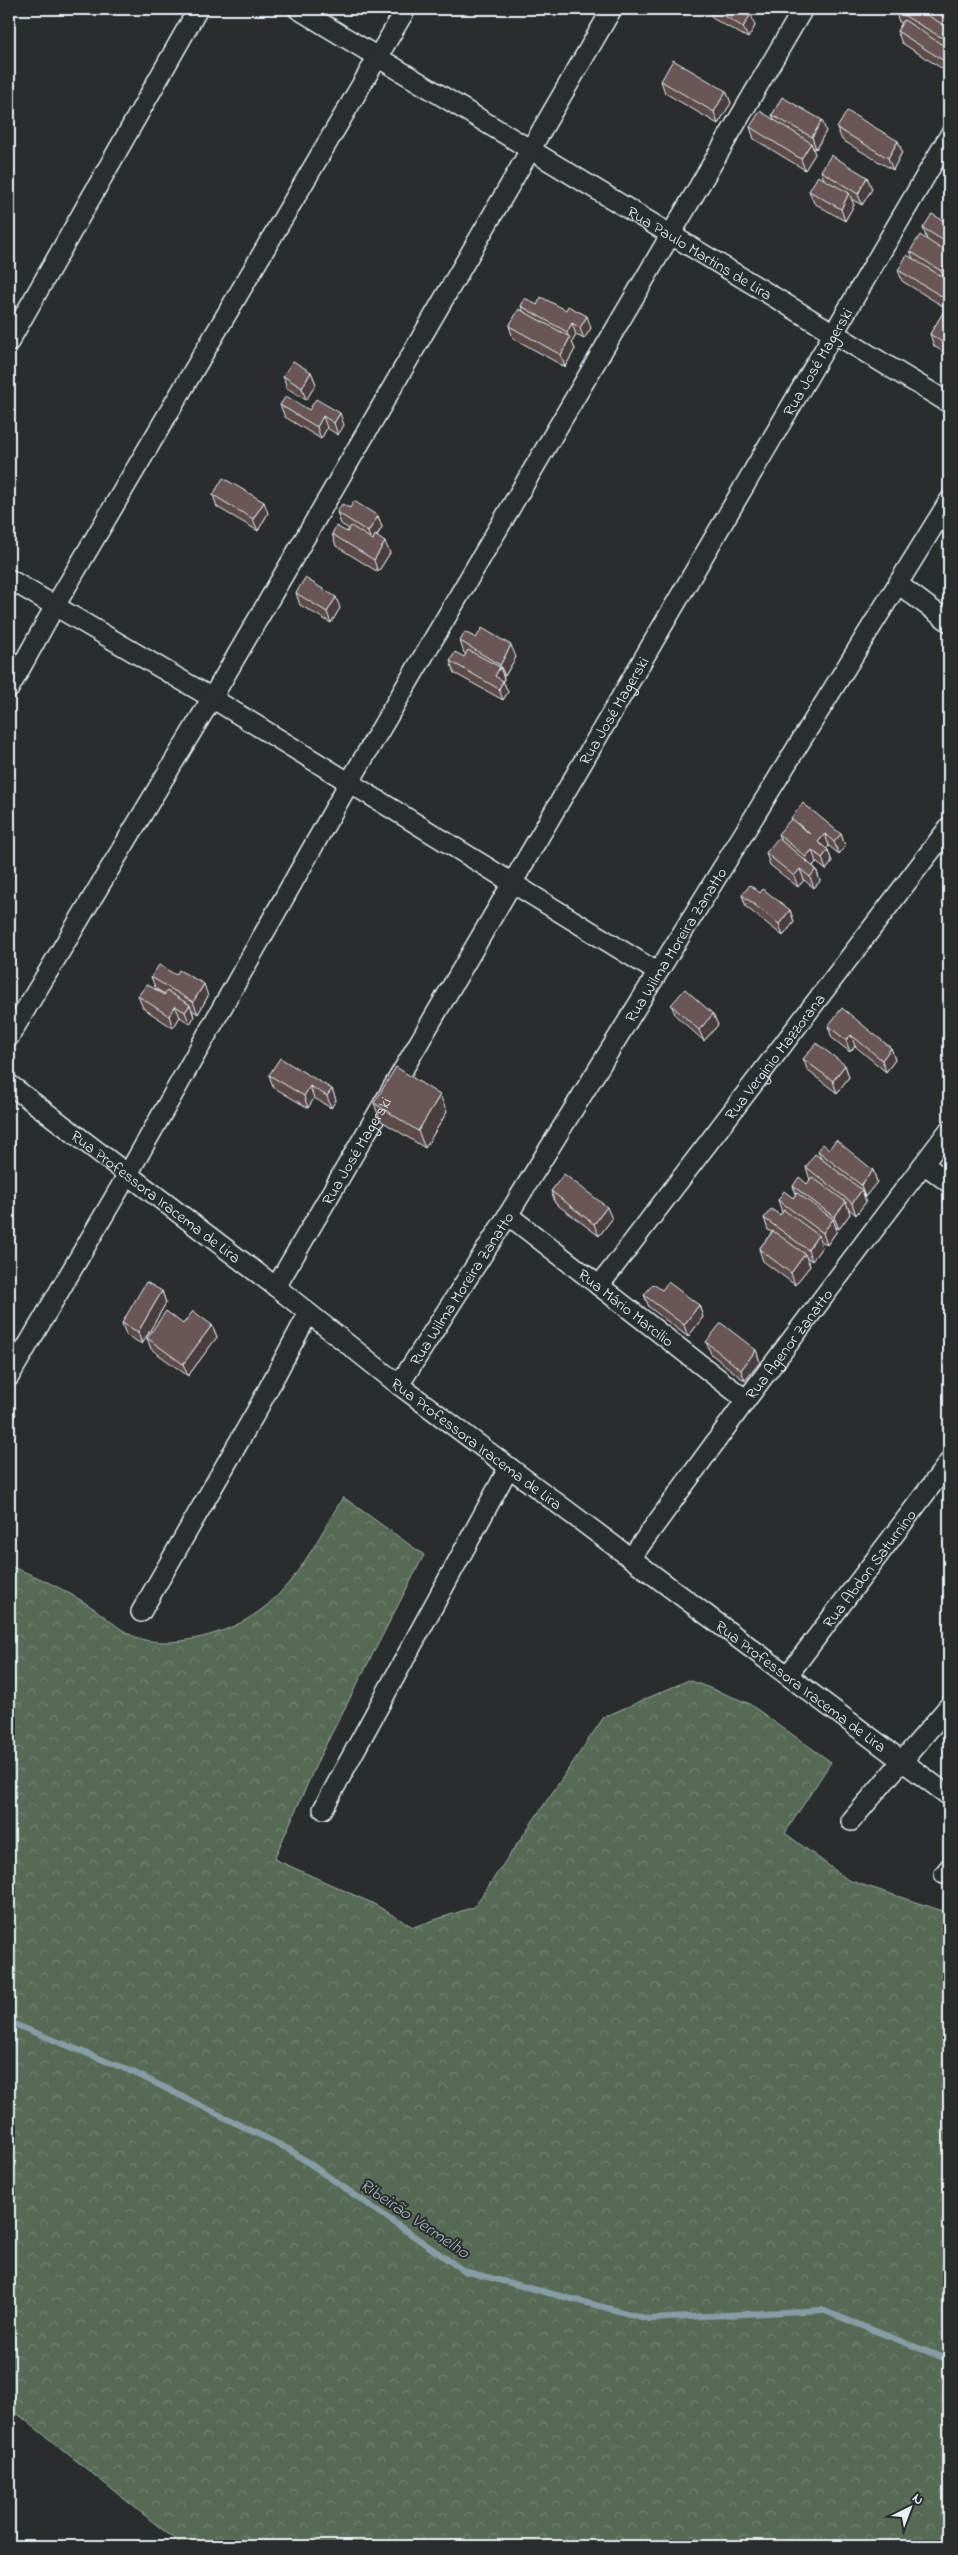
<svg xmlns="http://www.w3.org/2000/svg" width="958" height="2555" viewBox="0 0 958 2555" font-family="'Indie Flower',sans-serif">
<defs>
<pattern id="forest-crowns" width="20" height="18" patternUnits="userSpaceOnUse" patternTransform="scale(1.25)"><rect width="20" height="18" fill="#566b57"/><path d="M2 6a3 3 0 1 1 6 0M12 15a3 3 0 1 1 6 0" fill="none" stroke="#6e8170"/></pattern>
</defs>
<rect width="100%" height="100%" fill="#2a2d2e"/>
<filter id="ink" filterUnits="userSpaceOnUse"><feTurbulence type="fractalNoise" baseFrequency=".02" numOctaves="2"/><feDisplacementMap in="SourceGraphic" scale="10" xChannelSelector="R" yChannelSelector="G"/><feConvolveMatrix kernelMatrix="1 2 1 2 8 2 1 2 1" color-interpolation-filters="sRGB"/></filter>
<g filter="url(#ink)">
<path fill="url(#forest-crowns)" stroke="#9faea8" d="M343 1497 424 1555 320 1756 274 1859 372 1903 413 1927 474 1907 604 1717 689 1680 748 1703 831 1762 785 1833 848 1880 949 1913V2546H183L9 2407V1566C37 1576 64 1589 90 1606 104 1615 118 1629 133 1636 149 1644 176 1643 193 1639 280 1621 301 1567 343 1497Z"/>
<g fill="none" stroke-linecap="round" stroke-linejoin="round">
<path stroke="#889ca5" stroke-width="6" d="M9 2022 133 2072 290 2150 464 2271 649 2319 822 2310 949 2360"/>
<g stroke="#e8f1f8" stroke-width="22">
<g id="minor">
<path id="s1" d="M298 9 949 403"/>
<path d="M9 342 198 9"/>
<path d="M9 579 212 698 657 972"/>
<path d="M898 584 949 622"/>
<path d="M9 689 55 606 406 9"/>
<path d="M9 1037 212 698 612 9"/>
<path id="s2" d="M9 1084 276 1287 399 1385 949 1796"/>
<path d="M924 1164 949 1183"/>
<path id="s3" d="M508 1215 746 1400"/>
<path id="s4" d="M599 1286 949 827"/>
<path id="s5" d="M276 1287 949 136"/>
<path d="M9 1377 128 1174 349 783 803 9"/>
<path id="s6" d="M399 1385 508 1215 949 501"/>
<path id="s7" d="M631 1558 746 1400 949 1130"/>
<path d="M141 1612 256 1412 308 1314"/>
<path id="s8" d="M788 1675 949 1462"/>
<path d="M323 1809 509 1467"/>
<path d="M851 1821 949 1706"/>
<path d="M944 1874 949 1868"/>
</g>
</g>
<use href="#minor" stroke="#2a2d2e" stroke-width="19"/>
</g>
<g fill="#5b4b4a" stroke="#e8f1f8">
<path d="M709 9H742L755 26 748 38 712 18Z"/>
<path d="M896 9H949V73L902 43 897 31 902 23 899 22 895 10Z"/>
<path d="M661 81 726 91 731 103 718 124 665 93Z"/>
<path d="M772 115 826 131 816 149 812 147 815 154 805 170 754 139 750 127 774 120Z"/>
<path d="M837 128 898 141 902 152 893 170 842 140Z"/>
<path d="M821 171 867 177 872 189 862 205 851 199 854 205 845 221 814 203 809 191 824 179Z"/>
<path d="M949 181V202L944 189Z"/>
<path d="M949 224V277L947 280 949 281V356L934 346 930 334 946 308 902 281 898 270 913 259 910 251 927 240 923 228Z"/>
<path d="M537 305 591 328 584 339 576 335 572 342 575 349 565 367 513 338 509 326 523 311 521 306Z"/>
<path d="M311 372 316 384 306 400 287 388 283 376Z"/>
<path d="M280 405 309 410 344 425 338 435 327 428 321 439 285 417Z"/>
<path d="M213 495 268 513 258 531 217 507Z"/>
<path d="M350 508 378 516 382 527 377 536 390 553 378 572 336 546 332 534 347 532 349 529 341 524 337 512Z"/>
<path d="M296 593 340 608 331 623 300 605Z"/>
<path d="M476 638 516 657 505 676 503 675 504 679 503 681 508 692 503 700 454 673 450 661 464 657 466 654 464 653 460 641Z"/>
<path d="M791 818 841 834 845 846 839 854 829 846 826 849 828 850 832 862 826 870 816 862 813 866 816 869 820 881 814 888 804 880 798 887 770 865 766 853 780 839 778 834 792 820Z"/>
<path d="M760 893 790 910 794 922 783 936 746 907 742 895Z"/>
<path d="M151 977 208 996 198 1014 192 1010 194 1017 190 1024 180 1017 173 1028 143 1008 138 996 164 995 165 994 156 989Z"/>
<path d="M671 1005 713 1014 718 1025 704 1041 676 1016Z"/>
<path d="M828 1026 891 1048 895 1060 886 1072 855 1046 850 1052 832 1038Z"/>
<path d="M803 1059 845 1065 849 1077 837 1093 808 1071Z"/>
<path d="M269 1075 332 1089 336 1100 331 1108 314 1098 308 1108 273 1087Z"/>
<path d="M374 1103 447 1112 425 1148 380 1120Z"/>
<path d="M829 1149 873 1170 877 1182 865 1197 864 1196 866 1202 856 1215 848 1208 850 1214 839 1229 835 1226 837 1231 827 1245 820 1240 822 1247 812 1261 806 1257 810 1266 795 1285 763 1261 759 1249 772 1232 768 1230 764 1218 780 1215 782 1212 778 1200 793 1198 796 1194 793 1186 807 1184 810 1180 806 1167 821 1159 818 1151Z"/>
<path d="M551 1191 612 1219 599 1236 555 1203Z"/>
<path d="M662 1290 699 1305 703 1317 688 1337 649 1307 644 1295Z"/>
<path d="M162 1291 166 1303 142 1344 126 1335 122 1323Z"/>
<path d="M183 1324 212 1325 217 1337 188 1376 151 1349 147 1338Z"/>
<path d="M706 1342 756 1350 760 1362 745 1381 711 1354Z"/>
</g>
<g fill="#4a3d3c" stroke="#e8f1f8">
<path d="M751 14 755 26 748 38 743 27Z"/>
<path d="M726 91 731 103 718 124 714 112Z"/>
<path d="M822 120 826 131 816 149 812 137Z"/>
<path d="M898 141 902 152 893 170 888 158Z"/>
<path d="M811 143 815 154 805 170 801 159Z"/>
<path d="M867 177 872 189 862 205 858 194Z"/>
<path d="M849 193 854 205 845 221 841 209Z"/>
<path d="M949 259V277L946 283 941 271Z"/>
<path d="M587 316 591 328 584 339 580 328Z"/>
<path d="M572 323 576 335 572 342 575 349 565 367 561 355 569 339 567 332Z"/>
<path d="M311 372 316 384 306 400 302 388Z"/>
<path d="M340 413 344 425 338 435 334 423Z"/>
<path d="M323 416 327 428 321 439 317 427Z"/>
<path d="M264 502 268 513 258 531 253 519Z"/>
<path d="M378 516 382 527 372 543 368 532Z"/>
<path d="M385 542 390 553 378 572 374 560Z"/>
<path d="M336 597 340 608 331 623 327 612Z"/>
<path d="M511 645 516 657 505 676 500 665Z"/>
<path d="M500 667 504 679 499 688 495 676Z"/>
<path d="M503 681 508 692 503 700 499 689Z"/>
<path d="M825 834 829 846 822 854 818 842Z"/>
<path d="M841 834 845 846 839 854 834 842Z"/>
<path d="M812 850 816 862 810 869 806 857Z"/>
<path d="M828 850 832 862 826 870 822 858Z"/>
<path d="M800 869 804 880 798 887 794 876Z"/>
<path d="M816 869 820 881 814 888 810 877Z"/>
<path d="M790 910 794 922 783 936 779 924Z"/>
<path d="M204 984 208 996 198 1014 193 1002Z"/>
<path d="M190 1005 194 1017 190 1024 185 1012Z"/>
<path d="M175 1006 180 1017 173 1028 169 1016Z"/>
<path d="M713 1014 718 1025 704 1041 699 1030Z"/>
<path d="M851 1035 855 1046 850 1052 846 1040Z"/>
<path d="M891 1048 895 1060 886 1072 882 1060Z"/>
<path d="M845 1065 849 1077 837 1093 833 1081Z"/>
<path d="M310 1086 314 1098 308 1108 304 1096Z"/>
<path d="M332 1089 336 1100 331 1108 327 1096Z"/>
<path d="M440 1095 447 1112 425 1148 418 1131Z"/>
<path d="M873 1170 877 1182 865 1197 861 1185Z"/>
<path d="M862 1190 866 1202 856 1215 852 1203Z"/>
<path d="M846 1202 850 1214 839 1229 834 1217Z"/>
<path d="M607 1207 612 1219 599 1236 594 1224Z"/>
<path d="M833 1219 837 1231 827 1245 823 1233Z"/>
<path d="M818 1235 822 1247 812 1261 808 1250Z"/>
<path d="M805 1254 810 1266 795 1285 791 1273Z"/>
<path d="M162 1291 166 1303 142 1344 138 1332Z"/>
<path d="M699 1305 703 1317 688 1337 684 1325Z"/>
<path d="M212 1325 217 1337 188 1376 183 1364Z"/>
<path d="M756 1350 760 1362 745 1381 741 1370Z"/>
</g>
<g fill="#6a5756" stroke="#e8f1f8">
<path d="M713 9H742L751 14 743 27Z"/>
<path d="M896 9H917L949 28V42L895 10Z"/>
<path d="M930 9H949V20Z"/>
<path d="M904 20 949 49V64L897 31Z"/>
<path d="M673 60 726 91 714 112 661 81Z"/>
<path d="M782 97 822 120 812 137 772 115Z"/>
<path d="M760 111 811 143 801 159 750 127Z"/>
<path d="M847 111 898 141 888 158 837 128Z"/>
<path d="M831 155 867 177 858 194 821 171Z"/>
<path d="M818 176 849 193 841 209 809 191Z"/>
<path d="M949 181V192L944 189Z"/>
<path d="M932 214 949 224V244L923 228Z"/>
<path d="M920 235 949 254V259L941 271 910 251Z"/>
<path d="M907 255 949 281V299L948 300 898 270Z"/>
<path d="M541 297 566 310 568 306 587 316 580 328 572 323 567 332 521 306 525 298 537 305Z"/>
<path d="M947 306 949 307V347L930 334Z"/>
<path d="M519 309 570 337 561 355 509 326Z"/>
<path d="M293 361 311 372 302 388 283 376Z"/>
<path d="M286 396 309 410 316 399 340 413 334 423 323 416 317 427 280 405Z"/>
<path d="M223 478 264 502 253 519 213 495Z"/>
<path d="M354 501 378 516 368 532 337 512 342 504 350 508Z"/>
<path d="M336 526 347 532 351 526 373 540 375 535 385 542 374 560 332 534Z"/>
<path d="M305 578 336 597 327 612 296 593Z"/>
<path d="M482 628 511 645 500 665 460 641 465 632 476 638Z"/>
<path d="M468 650 500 667 495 676 503 681 499 689 450 661 455 652 464 657Z"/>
<path d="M803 803 841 834 834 842 825 834 818 842 828 850 822 858 812 850 806 857 778 834 791 819 810 834 791 818Z"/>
<path d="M778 838 816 869 810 877 800 869 794 876 766 853Z"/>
<path d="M750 885 760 893 763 889 790 910 779 924 742 895Z"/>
<path d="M159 965 176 975 179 970 204 984 193 1002 151 977Z"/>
<path d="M147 984 164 995 167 991 190 1005 185 1012 175 1006 169 1016 138 996Z"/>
<path d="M685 989 713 1014 699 1030 671 1005Z"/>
<path d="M842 1008 891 1048 882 1060 851 1035 846 1040 828 1026Z"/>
<path d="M816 1043 845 1065 833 1081 803 1059Z"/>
<path d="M280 1058 332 1089 327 1096 310 1086 304 1096 269 1075Z"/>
<path d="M396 1067 440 1095 418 1131 374 1103Z"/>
<path d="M836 1140 873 1170 861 1185 818 1151 823 1144 829 1149Z"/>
<path d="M815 1154 862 1190 852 1203 806 1167Z"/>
<path d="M564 1174 607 1207 594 1224 551 1191Z"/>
<path d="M799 1177 807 1184 812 1177 846 1202 834 1217 793 1186Z"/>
<path d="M784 1191 793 1198 797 1193 833 1219 823 1233 778 1200Z"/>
<path d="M771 1209 780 1215 784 1210 818 1235 808 1250 764 1218Z"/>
<path d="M773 1231 805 1254 791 1273 759 1249Z"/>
<path d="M146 1282 162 1291 138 1332 122 1323Z"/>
<path d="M668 1282 699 1305 684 1325 644 1295 653 1284 662 1290Z"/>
<path d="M166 1311 183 1324 193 1311 212 1325 183 1364 147 1338Z"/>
<path d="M721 1323 756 1350 741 1370 706 1342Z"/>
</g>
</g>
<g text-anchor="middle" stroke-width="4" stroke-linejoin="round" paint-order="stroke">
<g font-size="16" fill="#e8f1f8" stroke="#2a2d2e">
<text dy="6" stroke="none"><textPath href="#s1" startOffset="470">Rua Paulo Martins de Lira</textPath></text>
<text dy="6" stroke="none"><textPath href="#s5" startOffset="1072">Rua José Magerski</textPath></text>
<text dy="6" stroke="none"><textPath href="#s5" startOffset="668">Rua José Magerski</textPath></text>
<text dy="6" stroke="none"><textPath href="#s6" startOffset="520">Rua Wilma Moreira Zanatto</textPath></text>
<text dy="6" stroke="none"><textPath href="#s4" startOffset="289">Rua Verginio Mazzorana</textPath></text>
<text dy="6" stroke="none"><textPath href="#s5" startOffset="158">Rua José Magerski</textPath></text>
<text dy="6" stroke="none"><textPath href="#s2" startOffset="185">Rua Professora Iracema de Lira</textPath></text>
<text dy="6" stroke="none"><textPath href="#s6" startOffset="115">Rua Wilma Moreira Zanatto</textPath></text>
<text dy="6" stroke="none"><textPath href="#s3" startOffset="150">Rua Mário Marcilio</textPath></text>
<text dy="6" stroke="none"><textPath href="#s7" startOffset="266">Rua Agenor Zanatto</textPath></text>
<text dy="6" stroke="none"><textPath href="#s2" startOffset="590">Rua Professora Iracema de Lira</textPath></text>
<text dy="6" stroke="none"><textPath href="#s8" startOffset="134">Rua Abdon Saturnino</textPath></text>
<text dy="6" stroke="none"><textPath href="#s2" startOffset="995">Rua Professora Iracema de Lira</textPath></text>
</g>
<g font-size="18" font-style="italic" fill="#a8b8c0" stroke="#2a2d2e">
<text transform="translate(415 2218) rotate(34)" y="6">Ribeirão Vermelho</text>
</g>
</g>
<rect width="958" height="2555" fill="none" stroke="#2a2d2e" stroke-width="30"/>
<rect x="15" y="15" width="928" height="2525" fill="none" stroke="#e8f1f8" stroke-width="2" filter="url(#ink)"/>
<g transform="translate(910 2508) rotate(42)" stroke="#2a2d2e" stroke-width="4" paint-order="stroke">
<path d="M0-4L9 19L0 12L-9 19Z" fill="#e8f1f8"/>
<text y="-8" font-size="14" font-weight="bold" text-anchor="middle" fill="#e8f1f8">N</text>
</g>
</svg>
